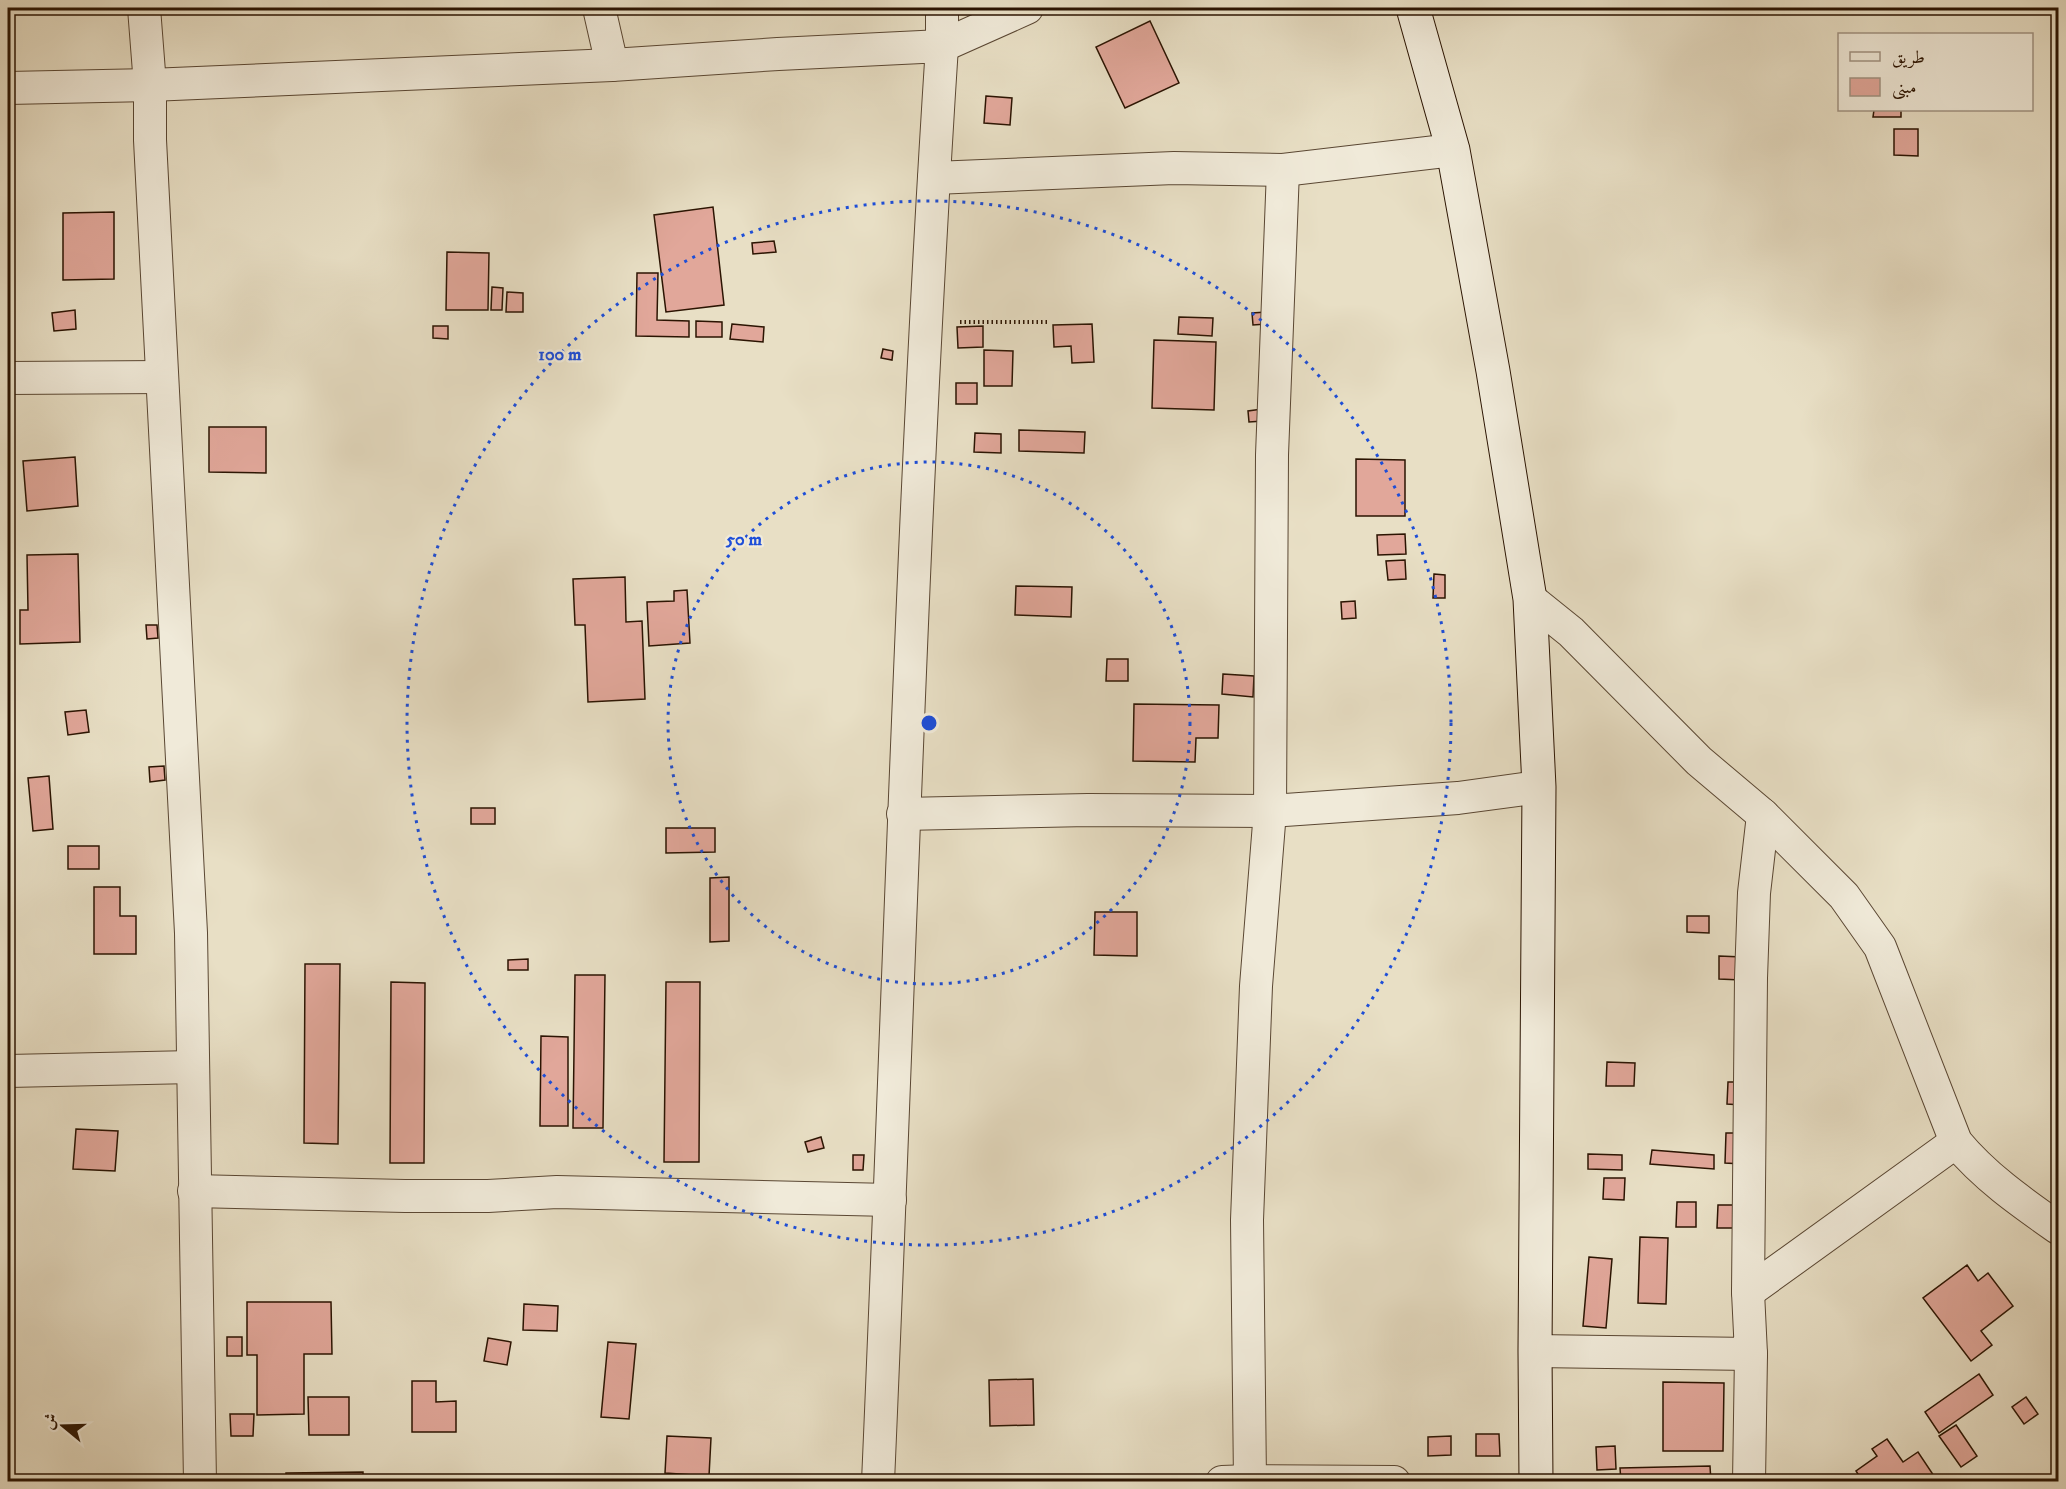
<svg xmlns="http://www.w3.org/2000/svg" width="2066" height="1489" viewBox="0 0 2066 1489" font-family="'IM FELL DW Pica',Amiri,serif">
<rect width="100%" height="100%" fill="#e8dfc5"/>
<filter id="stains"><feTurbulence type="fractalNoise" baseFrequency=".00333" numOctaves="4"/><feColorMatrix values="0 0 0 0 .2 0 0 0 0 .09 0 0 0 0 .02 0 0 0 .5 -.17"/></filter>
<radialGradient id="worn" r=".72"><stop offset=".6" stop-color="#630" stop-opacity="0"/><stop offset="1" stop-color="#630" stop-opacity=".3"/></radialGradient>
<g fill="#e1a79a" stroke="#2b1402" stroke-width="1.5">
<path d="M1150 21 1179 83 1125 108 1096 47Z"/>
<path d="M986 96 1012 98 1010 125 984 123Z"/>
<path d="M1874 110H1901V117H1873Z"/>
<path d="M1894 129H1918V156L1894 155Z"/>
<path d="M713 207 724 305 666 312 654 215Z"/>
<path d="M114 212V279L63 280V213Z"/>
<path d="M774 241 776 252 753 254 752 243Z"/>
<path d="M447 252 489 253 488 310H446Z"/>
<path d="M637 273H658L657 320 689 321V337L636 336Z"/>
<path d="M492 287 503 288 502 310H491Z"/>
<path d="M507 292 523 293V312H506Z"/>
<path d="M75 310 76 329 54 331 52 313Z"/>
<path d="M1266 312V324L1253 325 1252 313Z"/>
<path d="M1179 317 1213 318 1212 336 1178 334Z"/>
<path d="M696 321 722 322V337H696Z"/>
<path d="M732 324 764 327 763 342 730 339Z"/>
<path d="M1092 324 1094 362 1072 363 1071 346 1054 347 1053 325Z"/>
<path d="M433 326H448V339L433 338Z"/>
<path d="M983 326V347L958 348 957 327Z"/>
<path d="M1154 340 1216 342 1214 410 1152 408Z"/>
<path d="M883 349 893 351 892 360 881 358Z"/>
<path d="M984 350 1013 351 1012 386H984Z"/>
<rect x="956" y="383" width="21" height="21"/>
<path d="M1262 409 1263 421 1249 422 1248 411Z"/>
<path d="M209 427H266V473L209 472Z"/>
<path d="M1019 430 1085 432 1084 453 1019 451Z"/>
<path d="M975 433 1001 434V453L974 452Z"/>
<path d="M75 457 78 506 27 511 23 461Z"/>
<path d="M1356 459 1405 460V516H1356Z"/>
<path d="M1405 534 1406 554 1378 555 1377 535Z"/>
<path d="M78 554 80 642 20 644V610H28L27 555Z"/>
<path d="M1405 560 1406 579 1388 580 1386 561Z"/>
<path d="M1434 574 1445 575V598H1433Z"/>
<path d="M625 577 626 622 642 621 645 699 588 702 585 625H575L573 579Z"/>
<path d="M1016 586 1072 587 1071 617 1015 615Z"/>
<path d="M687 590 690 643 649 646 647 602 674 601V591Z"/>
<path d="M1355 601 1356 618 1342 619 1341 602Z"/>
<path d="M146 625H157L158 638 147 639Z"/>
<path d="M1107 659H1128V681H1106Z"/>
<path d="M1223 674 1254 676 1253 697 1222 694Z"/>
<path d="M1134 704 1219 705 1218 738H1196L1195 762 1133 761Z"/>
<path d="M86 710 89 732 68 735 65 712Z"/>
<path d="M164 766 165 780 150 782 149 767Z"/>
<path d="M49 776 53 829 33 831 28 778Z"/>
<rect x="471" y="808" width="24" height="16"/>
<path d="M666 828H715V852L666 853Z"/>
<rect x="68" y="846" width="31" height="23"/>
<path d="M729 877V941L710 942V878Z"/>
<path d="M94 887H120V916H136V954H94Z"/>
<path d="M1095 912H1137V956L1094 955Z"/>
<path d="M1687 916H1709V933L1687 932Z"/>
<path d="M1719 956 1742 957 1741 980 1719 979Z"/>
<path d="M528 959V970H508V960Z"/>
<path d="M305 964H340L338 1144 304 1143Z"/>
<path d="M575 975H605L603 1128H573Z"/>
<path d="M391 982 425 983 424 1163H390Z"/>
<path d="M666 982H700L699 1162H664Z"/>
<path d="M541 1036 568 1037V1126H540Z"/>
<path d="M1607 1062 1635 1063 1634 1086H1606Z"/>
<path d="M1728 1082H1742L1741 1105 1727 1104Z"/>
<path d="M76 1129 118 1131 115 1171 73 1169Z"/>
<path d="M1726 1133H1743L1742 1164 1725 1163Z"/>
<path d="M821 1137 824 1148 808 1152 805 1142Z"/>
<path d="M1652 1150 1714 1155V1169L1650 1164Z"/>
<path d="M1588 1154 1622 1155V1170L1588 1169Z"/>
<path d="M853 1155H864L863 1170H853Z"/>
<path d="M1604 1178H1625L1624 1200 1603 1199Z"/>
<path d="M1677 1202H1696V1227H1676Z"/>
<path d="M1718 1205H1739L1738 1228H1717Z"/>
<path d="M1640 1237 1668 1238 1666 1304 1638 1303Z"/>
<path d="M1589 1257 1612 1259 1606 1328 1583 1326Z"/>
<path d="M1967 1265 1978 1281 1988 1273 2013 1306 1981 1331 1992 1345 1971 1361 1923 1298Z"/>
<path d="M247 1302H331L332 1354H304V1414L257 1415V1355H247Z"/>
<path d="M524 1304 558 1306 557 1331 523 1330Z"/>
<rect x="227" y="1337" width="15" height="19"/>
<path d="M488 1338 511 1342 507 1365 484 1361Z"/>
<path d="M608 1342 636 1344 629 1419 601 1417Z"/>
<path d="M1979 1374 1993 1395 1939 1433 1925 1412Z"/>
<path d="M1033 1379 1034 1425 990 1426 989 1380Z"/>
<path d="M412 1381H436V1402L456 1401V1432H412Z"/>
<path d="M1663 1382 1724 1383 1723 1451H1663Z"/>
<path d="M308 1397H349V1435H309Z"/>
<path d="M2026 1397 2038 1414 2024 1424 2012 1407Z"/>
<path d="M230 1414H254L253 1436H231Z"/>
<path d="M1956 1425 1977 1456 1961 1467 1939 1436Z"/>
<path d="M1476 1434H1499L1500 1456H1476Z"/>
<path d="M667 1436 711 1438 709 1476 665 1473Z"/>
<path d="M1451 1436V1455L1428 1456V1437Z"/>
<path d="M1887 1439 1903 1462 1918 1452 1938 1482H1863L1856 1471 1877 1456 1872 1449Z"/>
<path d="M1615 1446 1616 1469 1597 1470 1596 1447Z"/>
<path d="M1710 1466 1711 1482H1621L1620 1468Z"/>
<path d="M363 1472V1482H286V1473Z"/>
</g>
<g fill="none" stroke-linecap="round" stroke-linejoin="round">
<g stroke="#5a4733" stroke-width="34">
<g id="street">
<path d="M144 8 150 85V140L191 933 200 1482"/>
<path d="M599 8 612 65"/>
<path d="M942 8V46L1027 8"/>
<path d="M8 88 150 85 612 65 778 54 942 46C911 524 899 1003 878 1482"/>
<path d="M1283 170 1272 455 1270 811 1256 986 1247 1220 1250 1481 1394 1482"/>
<path d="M934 178 1174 168 1283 170 1453 150"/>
<path d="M8 378 162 377"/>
<path d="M1530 599 1571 632 1699 761 1763 815 1844 896 1880 947 1956 1142C1985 1177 2021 1202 2058 1228"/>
<path d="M903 814 1088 810 1270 811 1458 798 1539 787"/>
<path d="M8 1071 193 1067"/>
<path d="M194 1191 405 1196H488L557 1192 890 1200"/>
<path d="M1748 1292 1956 1142"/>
<path d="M1535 1351 1751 1354 1748 1292 1751 978 1754 893 1763 815"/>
<path d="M1222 1482 1250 1481"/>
<path d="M1749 1482 1751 1354"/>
</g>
</g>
<g stroke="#2b1402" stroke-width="35">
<path id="secondary" d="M1413 8 1453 150 1493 371 1530 599 1539 787 1535 1351 1536 1482"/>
</g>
<path stroke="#2b1402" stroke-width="4" stroke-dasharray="1.5 3" stroke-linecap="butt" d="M960 322H1048"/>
<use href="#street" stroke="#f0ead9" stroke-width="32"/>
<use href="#secondary" stroke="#f0ead9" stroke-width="33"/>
</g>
<g fill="none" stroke="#1d4ed8" stroke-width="3" stroke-dasharray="3 6">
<circle cx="929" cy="723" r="261"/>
<circle cx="929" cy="723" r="522"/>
</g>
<circle cx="929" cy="723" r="9" fill="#1d4ed8" stroke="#f0ead9" stroke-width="3"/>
<g font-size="18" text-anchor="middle" font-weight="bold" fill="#1d4ed8" stroke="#f0ead9" stroke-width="4.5" stroke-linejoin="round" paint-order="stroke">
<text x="560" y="360">100 m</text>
<text x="744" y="545">50 m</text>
</g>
<rect width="2066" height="1489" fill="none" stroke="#e8dfc5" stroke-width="30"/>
<rect x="9" y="9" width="2048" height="1471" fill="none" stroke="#2b1402" stroke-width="3"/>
<rect x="15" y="15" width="2036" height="1459" fill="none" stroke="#2b1402" stroke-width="1.5"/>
<rect x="1838" y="33" width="195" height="78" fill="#f0ead9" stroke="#a19483" stroke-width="1.5"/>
<rect x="1850" y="52" width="30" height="9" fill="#f0ead9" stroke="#a19483" stroke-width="1.5"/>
<text x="1892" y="63" font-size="18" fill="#2b1402">طريق</text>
<rect x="1850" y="78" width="30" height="18" fill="#e1a79a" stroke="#a19483" stroke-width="1.5"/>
<text x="1892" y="93" font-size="18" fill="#2b1402">مبنى</text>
<g transform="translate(63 1426) rotate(289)" stroke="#f0ead9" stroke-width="4.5" paint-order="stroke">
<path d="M0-4.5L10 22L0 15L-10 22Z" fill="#2b1402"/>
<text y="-9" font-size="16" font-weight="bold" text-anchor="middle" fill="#2b1402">ش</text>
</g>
<rect width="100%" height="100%" filter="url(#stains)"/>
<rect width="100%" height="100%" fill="url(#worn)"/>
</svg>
